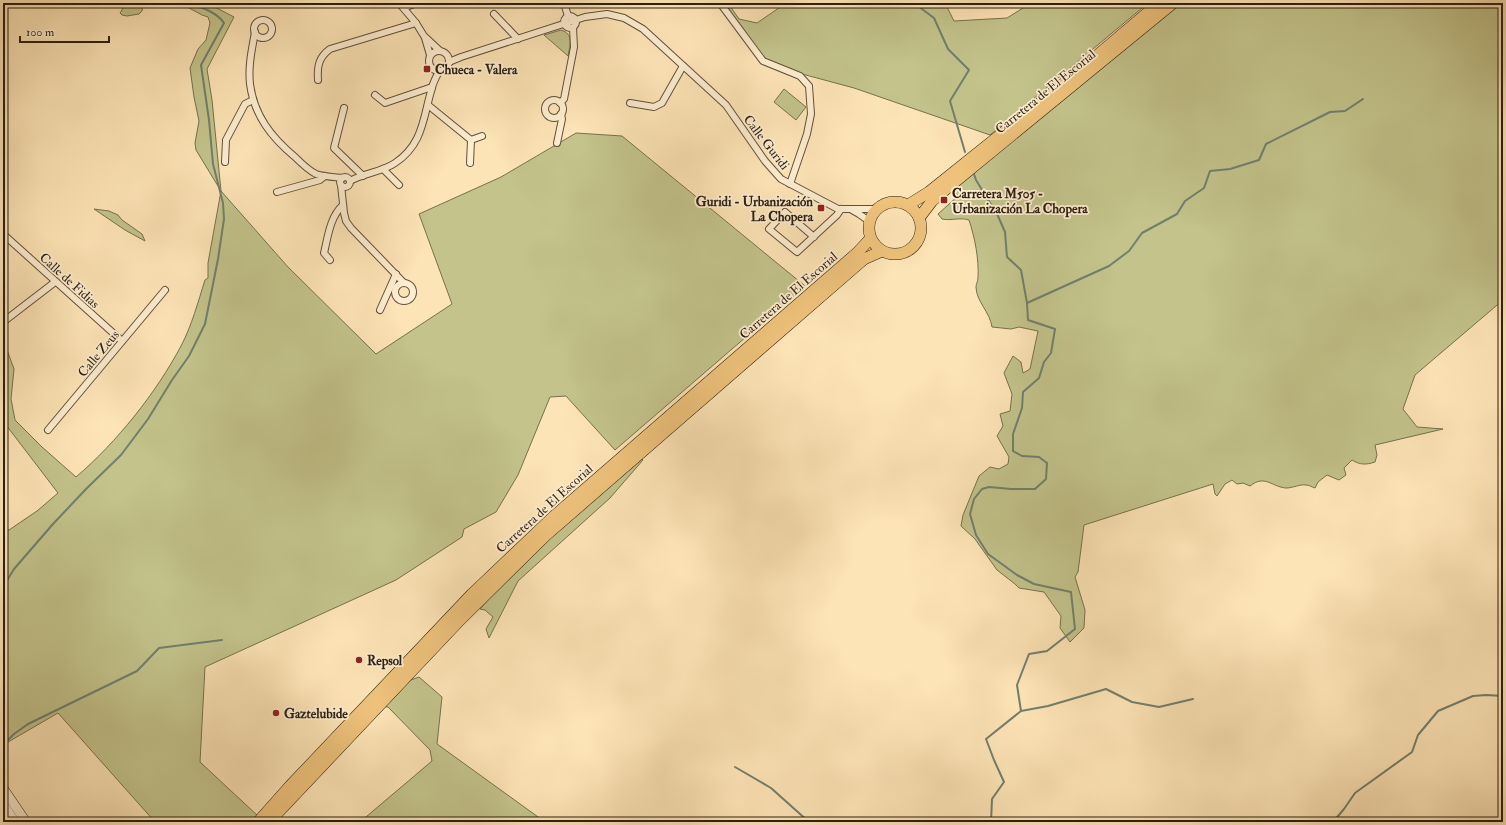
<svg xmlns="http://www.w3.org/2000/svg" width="1506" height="825" viewBox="0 0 1506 825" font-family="'IM FELL Double Pica',serif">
<rect width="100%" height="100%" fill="#fde4b6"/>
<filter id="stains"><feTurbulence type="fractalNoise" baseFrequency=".005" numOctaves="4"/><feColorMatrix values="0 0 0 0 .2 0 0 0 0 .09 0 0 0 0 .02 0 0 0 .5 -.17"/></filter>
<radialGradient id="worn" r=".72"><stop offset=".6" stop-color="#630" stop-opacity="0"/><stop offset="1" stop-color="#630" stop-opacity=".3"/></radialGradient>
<g fill="#c3c38b" stroke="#77704e">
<path d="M126 3H143L142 11 139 14 127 16 122 15 120 13Z"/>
<path d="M180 3 209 4 234 17 207 69 212 100 221 191 288 267 376 354 452 304 419 214 501 177 576 133 622 136 805 286 615 450 566 396 550 397 518 475 496 512 464 529 462 537 396 580 205 667 200 762 258 816 254 822H155L58 713 3 745V530H9L37 511 58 493 3 421V339L14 369 11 399 15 420 42 447 76 477C117 442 156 393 181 346 192 325 198 302 205 280L208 278V263L221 191 196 150 195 143 199 121 194 97 190 68 198 49 206 40 210 23 208 17 202 15Z"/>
<path d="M722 3H728L739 19 757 23 786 3H945L954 21 1007 18 1031 3H1148L990 135 854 88 791 71 765 60Z"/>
<path d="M1173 3H1503V300L1415 375 1403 409 1417 427 1443 429 1375 445 1377 455 1375 462C1366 465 1360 465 1352 460L1344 468 1346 475 1339 480 1327 475 1318 482 1315 488C1312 487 1309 485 1306 485 1300 484 1293 488 1286 488 1272 487 1265 474 1250 486L1243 483 1237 484 1232 480 1225 484 1217 496 1215 494 1213 484 1084 525 1078 572 1075 577 1085 610 1084 628 1070 642 1060 628 1061 616 1044 592 1019 588 1015 584 997 570 975 539 961 526 963 515 979 476 990 467 999 469 1008 464 1009 457 997 436 1003 426 1000 414 1010 411 1012 394 1004 373 1013 356 1021 362 1023 373 1030 369 1038 331 1019 327 1011 329 992 327C990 312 976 301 976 287 976 284 978 281 978 278 979 259 975 238 969 220 960 217 951 221 942 219L938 214 958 196 950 186Z"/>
<path d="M561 30C574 34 570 45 568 56L544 35Z"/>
<path d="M784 89 806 107 796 120 774 102Z"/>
<path d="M94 209 109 211 118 215 122 220 142 234 145 241 125 230Z"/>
<path d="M638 455 643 460 610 498 518 581 489 638 486 629 493 617 485 610 480 609 545 536Z"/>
<path d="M419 677 442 697 437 744 545 822H360L432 761 430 750 388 707 378 706 408 681Z"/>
</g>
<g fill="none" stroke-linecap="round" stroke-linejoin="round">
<g stroke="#717f6e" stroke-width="2">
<path d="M914 3 934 18 948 49 969 70 950 101 965 152"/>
<path d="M974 174 976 180 998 216 1005 232 1007 257 1021 270 1027 303 1028 320 1055 329 1051 353 1044 362 1039 378 1023 392 1022 408 1013 434V451L1022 456 1039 457 1047 463 1046 479 1035 489H1011L989 487 982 489 974 499 970 514 976 535 988 554 1017 575 1034 584 1071 592 1075 629 1047 651 1029 654 1017 685 1021 711 986 739 994 760 1004 782 992 799 991 822"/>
<path d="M1027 303 1109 266 1129 251 1142 233 1177 214 1185 201 1204 188 1210 171 1230 169 1259 160 1266 144 1330 112 1345 111 1363 99"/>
<path d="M3 587 14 569 53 524 86 489 121 455 148 419 172 380 189 356 205 324 218 259 224 219 223 203 213 164 209 120 201 65 224 23C216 11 200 7 186 3"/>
<path d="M1021 711 1048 706 1106 689 1132 702 1159 707 1193 699"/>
<path d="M3 745 14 734 28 724 137 671 159 648 222 640"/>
<path d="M735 767 771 788 809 822"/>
<path d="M1333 822 1344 809 1355 793 1412 752 1418 735 1438 711 1473 696 1486 695 1503 696"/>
</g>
<g stroke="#60503a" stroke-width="8">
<g id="minor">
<path d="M399 3 416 23 424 36 439 50"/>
<path d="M564 3 568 16"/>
<path d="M720 3 763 61 800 76 809 86 811 114 807 134 790 184"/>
<path d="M404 8 416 3"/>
<path d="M494 14 518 39"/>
<circle cx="570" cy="22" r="6"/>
<circle cx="263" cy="29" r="9"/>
<path d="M255 32C252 49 248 66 250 84 254 115 271 137 295 157 301 163 308 170 316 174 325 177 334 177 343 178"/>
<path d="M425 38 430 55"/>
<circle cx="439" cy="61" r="10"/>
<path d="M449 62 461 57 585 17 607 14 624 18 643 29 726 105 765 161 781 179 838 209H876"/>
<path d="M318 80C317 66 319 57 330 49L416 23"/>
<path d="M375 95 385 103 432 87"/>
<circle cx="554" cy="109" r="9"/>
<path d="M560 103 564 99 574 47 573 28"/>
<path d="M630 103 654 107 662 103 683 66"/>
<path d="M428 105 471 140 470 163"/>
<path d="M344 108 334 148 363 176"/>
<path d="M471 140 482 136"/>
<path d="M557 143 562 119 561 114"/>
<path d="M225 162 226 140 245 104 253 100"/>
<path d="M383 169 399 185"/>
<circle cx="345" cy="182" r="5"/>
<path d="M350 181C364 173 382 172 395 163 424 144 423 116 432 88 433 82 437 76 439 71"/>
<path d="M341 185 344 213 346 221 351 228 404 283"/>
<path d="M277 192 320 180 325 176"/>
<path d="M852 210 859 214 869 221"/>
<path d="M3 234 122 341"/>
<path d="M814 237 785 212 769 229 797 252 837 215 841 209"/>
<path d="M330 260 324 253C328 236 330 217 343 205"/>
<circle cx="404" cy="292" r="9"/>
<path d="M380 310 396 274"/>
<path d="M3 322 55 282"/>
<path d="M48 430 165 290"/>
</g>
</g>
<g stroke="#2b1e10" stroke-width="10">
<g id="secondary">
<path d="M3 788 26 822"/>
<path d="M3 804 15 822"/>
</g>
</g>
<g stroke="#2b1e10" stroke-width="12">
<g id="trunk">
<circle cx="895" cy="228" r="26"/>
<path d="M908 205 929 192 1055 91 1159 3"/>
<path d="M919 218 932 201 940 194 1173 3"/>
<path d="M258 822 290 786 472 594 553 517 857 253 870 239"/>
<path d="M269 822 460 620 545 536 864 259 882 251"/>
</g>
</g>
<use href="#minor" stroke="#feedd0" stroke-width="6"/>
<use href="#secondary" stroke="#feedd0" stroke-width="9"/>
<use href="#trunk" stroke="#eec27b" stroke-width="11"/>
</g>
<g fill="#8f2418" stroke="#feedd0" stroke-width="1.5">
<rect x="423" y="65" width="8" height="8" rx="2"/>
<rect x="940" y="196" width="8" height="8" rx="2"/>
<rect x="817" y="204" width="8" height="8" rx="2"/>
<circle cx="359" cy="660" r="4"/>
<circle cx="276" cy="713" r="4"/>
</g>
<g text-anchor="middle" stroke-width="3.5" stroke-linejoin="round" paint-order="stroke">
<g font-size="13" font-weight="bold" fill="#2b1e10" stroke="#feedd0" text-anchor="start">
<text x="435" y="74">Chueca - Valera</text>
<text x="952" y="198">Carretera M505 -<tspan x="952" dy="15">Urbanización La Chopera</tspan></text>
<text x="813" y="206" text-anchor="end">Guridi - Urbanización<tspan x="813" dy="15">La Chopera</tspan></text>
<text x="367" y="665">Repsol</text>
<text x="284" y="718">Gaztelubide</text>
</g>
<g font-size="13" fill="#2b1e10" stroke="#feedd0">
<text transform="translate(1045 91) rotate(-39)" y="5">Carretera de El Escorial</text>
<text transform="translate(767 142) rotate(52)" y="5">Calle Guridi</text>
<text transform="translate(70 280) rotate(42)" y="5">Calle de Fidias</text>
<text transform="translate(788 295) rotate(-41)" y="5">Carretera de El Escorial</text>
<text transform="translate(98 353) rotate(-50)" y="5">Calle Zeus</text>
<text transform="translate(544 508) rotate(-42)" y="5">Carretera de El Escorial</text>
</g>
</g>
<rect width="1506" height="825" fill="none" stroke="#fde4b6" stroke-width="16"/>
<rect x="4" y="4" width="1498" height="817" fill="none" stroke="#2b1e10" stroke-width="2"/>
<rect x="8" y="8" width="1490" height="809" fill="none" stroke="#2b1e10"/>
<path d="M20 36v6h89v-6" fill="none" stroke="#2b1e10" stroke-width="2"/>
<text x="26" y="36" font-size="12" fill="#2b1e10" stroke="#feedd0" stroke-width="3" paint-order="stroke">100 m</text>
<rect width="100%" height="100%" filter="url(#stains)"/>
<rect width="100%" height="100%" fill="url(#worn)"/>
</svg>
